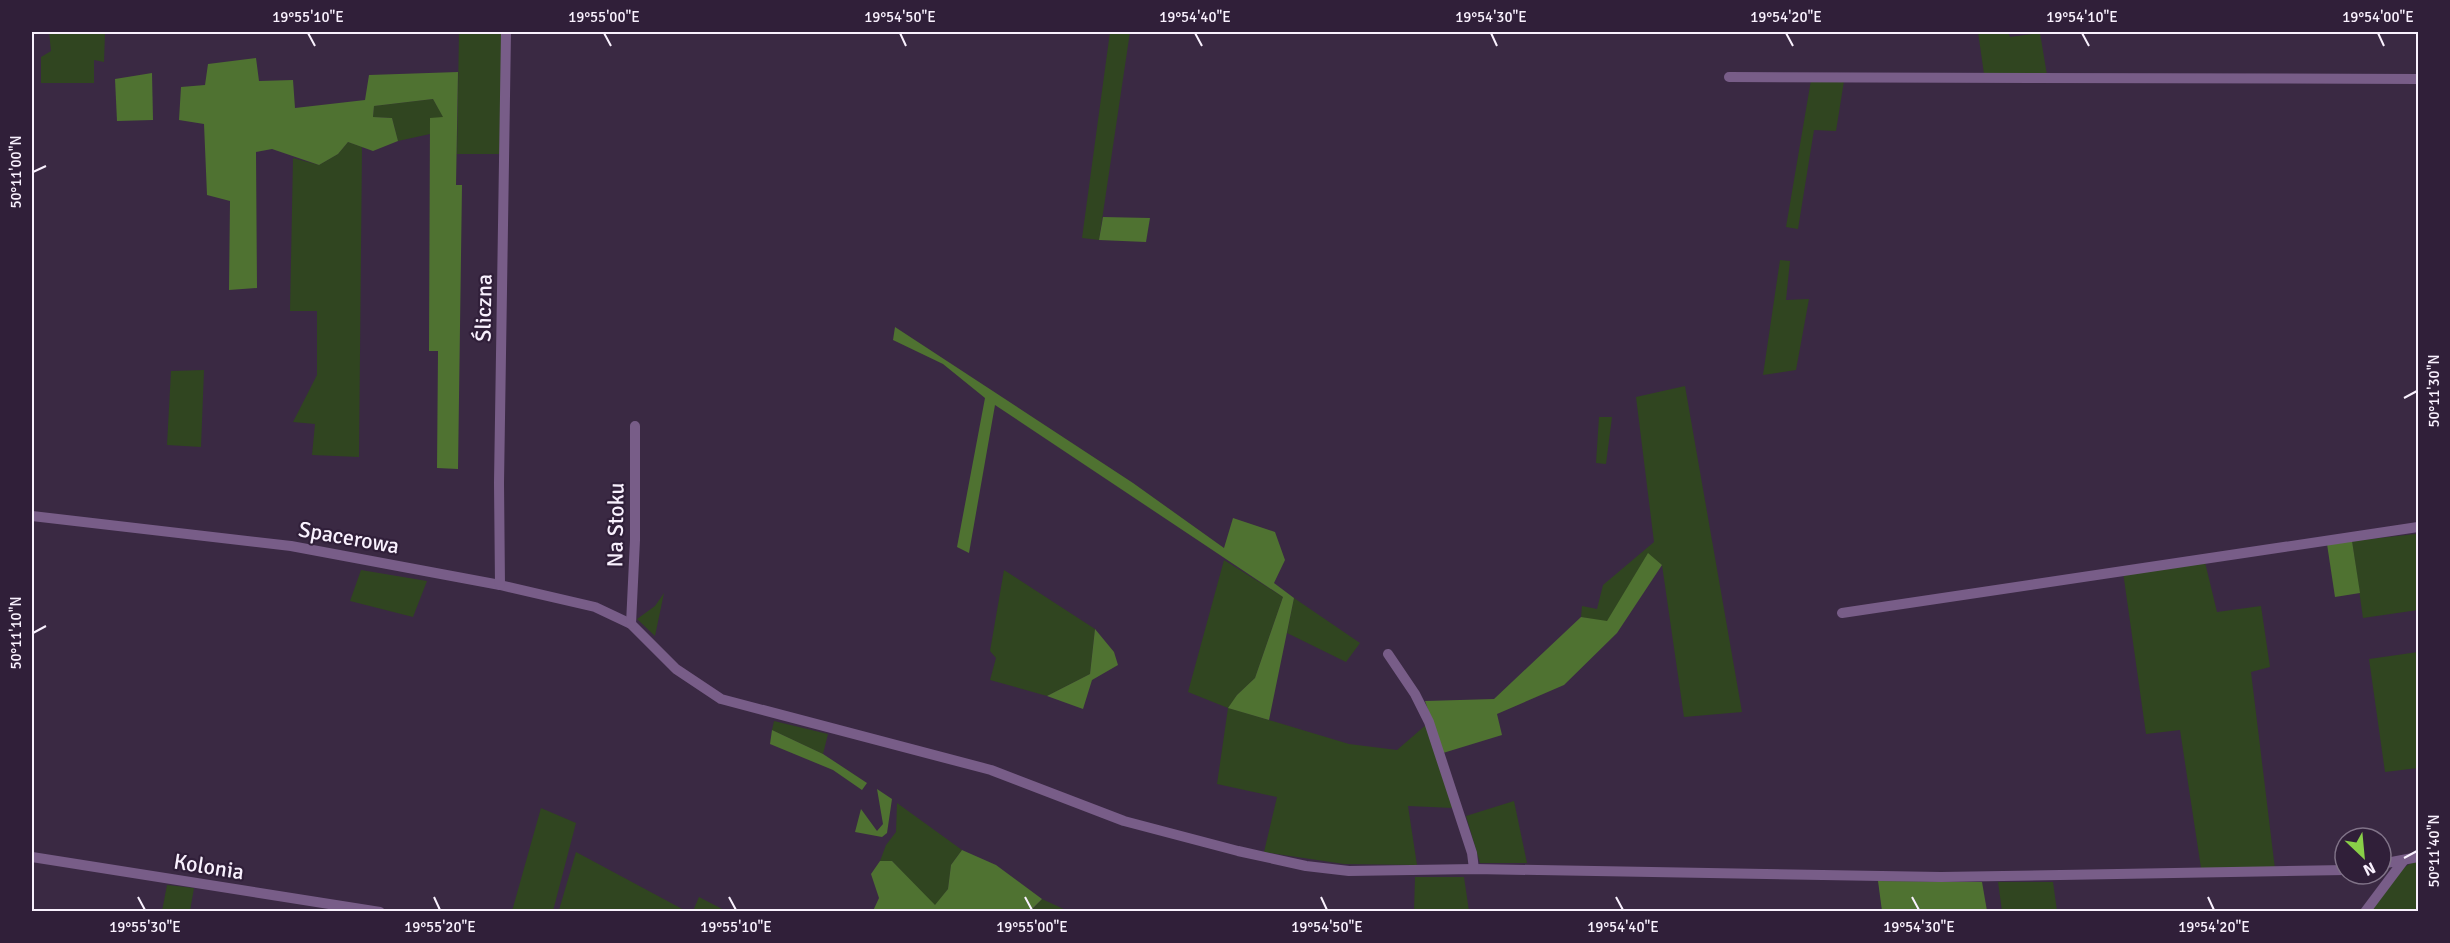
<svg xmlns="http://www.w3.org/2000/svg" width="2450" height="943" viewBox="0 0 2450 943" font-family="Signika,sans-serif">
<rect width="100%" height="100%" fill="#3a2943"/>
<g fill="#304520">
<path d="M49 32H105L104 62 94 60V83H41V57L51 51Z"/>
<path d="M459 32H502L501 154H457Z"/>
<path d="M1110 32H1130L1099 240 1082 238Z"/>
<path d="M1978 32H2008L2010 37 2040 33 2047 75 1984 74Z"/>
<path d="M1811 80 1844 81 1836 131 1814 130 1798 229 1786 227Z"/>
<path d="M433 99 444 118H430V134L398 141 392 118 373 117 374 106Z"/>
<path d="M348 142 362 147 359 457 312 455 315 424 293 422 317 375V311H290L293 158 319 165 338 154Z"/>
<path d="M1780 260 1790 261 1786 300 1809 299 1796 370 1763 375Z"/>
<path d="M204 370 201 447 167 445 171 371Z"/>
<path d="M1685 386 1742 712 1684 717 1662 565 1648 554 1607 622 1581 617 1582 606 1597 609 1603 585 1654 542 1636 397Z"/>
<path d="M1599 417H1612L1606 464 1596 463Z"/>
<path d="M2416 534 2418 610 2363 618 2352 541Z"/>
<path d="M2204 558 2217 612 2261 606 2270 667 2251 672 2275 869 2201 868 2180 730 2146 734 2123 572Z"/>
<path d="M1224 560 1283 597 1255 678 1237 695 1229 708 1349 744 1397 750 1427 724 1453 808 1408 806 1417 865 1344 864 1264 852 1277 797 1217 784 1228 708 1188 692Z"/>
<path d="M361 570 427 581 413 617 350 601Z"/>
<path d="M1004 570 1095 629 1090 674 1047 696 990 680 996 658 990 651Z"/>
<path d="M664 593 655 636 637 619 655 606Z"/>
<path d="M1294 598 1360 643 1346 662 1287 633Z"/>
<path d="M2418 652V768L2385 772 2369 659Z"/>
<path d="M774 721 828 734 823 754 772 730Z"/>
<path d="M1514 801 1527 863H1480L1466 816Z"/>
<path d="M897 803 962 850 951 865 948 889 935 906 892 861H880L886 845 896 832Z"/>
<path d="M541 808 576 823 553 911H512Z"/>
<path d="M576 852 686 911 559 910Z"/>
<path d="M2418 861V911L2370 912C2382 896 2398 864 2418 861Z"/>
<path d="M1415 877H1464L1469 911H1414Z"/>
<path d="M1998 882H2053L2057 911H2002Z"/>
<path d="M167 885 194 888 190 911H162Z"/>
<path d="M699 897 726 911H693Z"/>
<path d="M1042 899 1068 911 1030 912Z"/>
</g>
<g fill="#4f7231">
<path d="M256 58 259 81 293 80 295 108 365 100 369 75 458 72 456 185H462L458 469 437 468 438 351H429L430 118 443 117 433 99 374 106 373 117 392 118 398 141 373 151 348 142 338 154 319 165 272 149 256 152 257 288 229 290 230 201 207 195 204 124 179 120 181 87 205 85 208 64Z"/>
<path d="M152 73 153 120 117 121 115 79Z"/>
<path d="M1103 217 1150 218 1146 242 1099 240Z"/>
<path d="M895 327 1133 483 1224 548 1233 518 1275 532 1285 560 1274 583 1294 598 1269 720 1228 708 1237 695 1255 678 1283 597 995 405 969 553 957 547 985 398 943 364 893 340Z"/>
<path d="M2352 541 2360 593 2335 597 2327 544Z"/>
<path d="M1648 553 1662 565 1617 633 1564 685 1497 714 1502 735 1443 753 1425 701 1494 699 1581 617 1607 621Z"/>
<path d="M1095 629 1114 652 1118 665 1092 680 1083 709 1047 696 1090 674Z"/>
<path d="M772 730 823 754 867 783 862 790 833 770 770 744Z"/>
<path d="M877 789 892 799 887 833 882 837 855 832 861 809 877 831 883 824Z"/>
<path d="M962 850 996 865 1042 899 1030 911H873L879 898 871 874 880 861H892L935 905 948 889 951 865Z"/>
<path d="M1878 881 1982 882 1987 911H1882Z"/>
</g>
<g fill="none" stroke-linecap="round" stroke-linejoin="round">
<g stroke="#785d88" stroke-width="10">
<path d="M1729 77 2418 79"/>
<path d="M32 516 291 546 500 585 595 607 631 624 676 669 721 699 991 770 1124 821 1238 851 1306 866 1349 871 1474 869 1941 877 2345 870"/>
<path d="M500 585 499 483 506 32"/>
<path d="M1842 613 2418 527"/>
<path d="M631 624 635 540V426"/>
<path d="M1388 654 1415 694 1429 722 1472 853 1474 869"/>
<path d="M32 857 380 912"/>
<path d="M2381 864 2418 857"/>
<path d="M2365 912 2404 860"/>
</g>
</g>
<path fill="none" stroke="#f9f1fe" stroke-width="2" d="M308 33 315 46M604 33 611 46M900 33 906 46M1195 33 1202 46M1491 33 1497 46M1786 33 1793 46M2082 33 2089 46M2378 33 2384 46M33 172 46 166M2404 398 2417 391M33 633 46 626M2404 858 2417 851M138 897 145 910M434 897 440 910M729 897 736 910M1025 897 1032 910M1321 897 1327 910M1616 897 1623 910M1912 897 1919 910M2208 897 2214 910"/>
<g text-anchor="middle" stroke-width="4.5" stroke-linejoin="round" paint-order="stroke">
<g font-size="22" fill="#f9f1fe" stroke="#301f39">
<text transform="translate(483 308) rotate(-89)" y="8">Śliczna</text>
<text transform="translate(615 525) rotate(-89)" y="8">Na Stoku</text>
<text transform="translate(349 537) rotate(10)" y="8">Spacerowa</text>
<text transform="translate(209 866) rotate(9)" y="8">Kolonia</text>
</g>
</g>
<rect width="2450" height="943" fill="none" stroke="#301f39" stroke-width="66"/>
<g transform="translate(2363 856) rotate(154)"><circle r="28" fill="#301f39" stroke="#807388" stroke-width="1.5"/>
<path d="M0-4.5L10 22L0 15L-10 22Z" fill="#89cf48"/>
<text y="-9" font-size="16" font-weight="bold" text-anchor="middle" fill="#f9f1fe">N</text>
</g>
<rect x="33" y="33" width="2384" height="877" fill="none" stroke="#f9f1fe" stroke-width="2"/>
<g font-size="15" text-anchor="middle" fill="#f9f1fe">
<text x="308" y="22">19°55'10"E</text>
<text x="604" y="22">19°55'00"E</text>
<text x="900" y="22">19°54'50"E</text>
<text x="1195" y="22">19°54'40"E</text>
<text x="1491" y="22">19°54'30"E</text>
<text x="1786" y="22">19°54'20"E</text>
<text x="2082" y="22">19°54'10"E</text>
<text x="2378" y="22">19°54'00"E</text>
<text transform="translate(16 172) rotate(-90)" y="5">50°11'00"N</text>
<text transform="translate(2434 391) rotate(-90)" y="5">50°11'30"N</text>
<text transform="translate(16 633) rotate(-90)" y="5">50°11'10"N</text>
<text transform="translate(2434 851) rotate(-90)" y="5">50°11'40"N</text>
<text x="145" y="932">19°55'30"E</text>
<text x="440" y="932">19°55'20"E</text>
<text x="736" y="932">19°55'10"E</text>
<text x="1032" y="932">19°55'00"E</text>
<text x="1327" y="932">19°54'50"E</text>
<text x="1623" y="932">19°54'40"E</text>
<text x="1919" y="932">19°54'30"E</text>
<text x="2214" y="932">19°54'20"E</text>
</g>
</svg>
